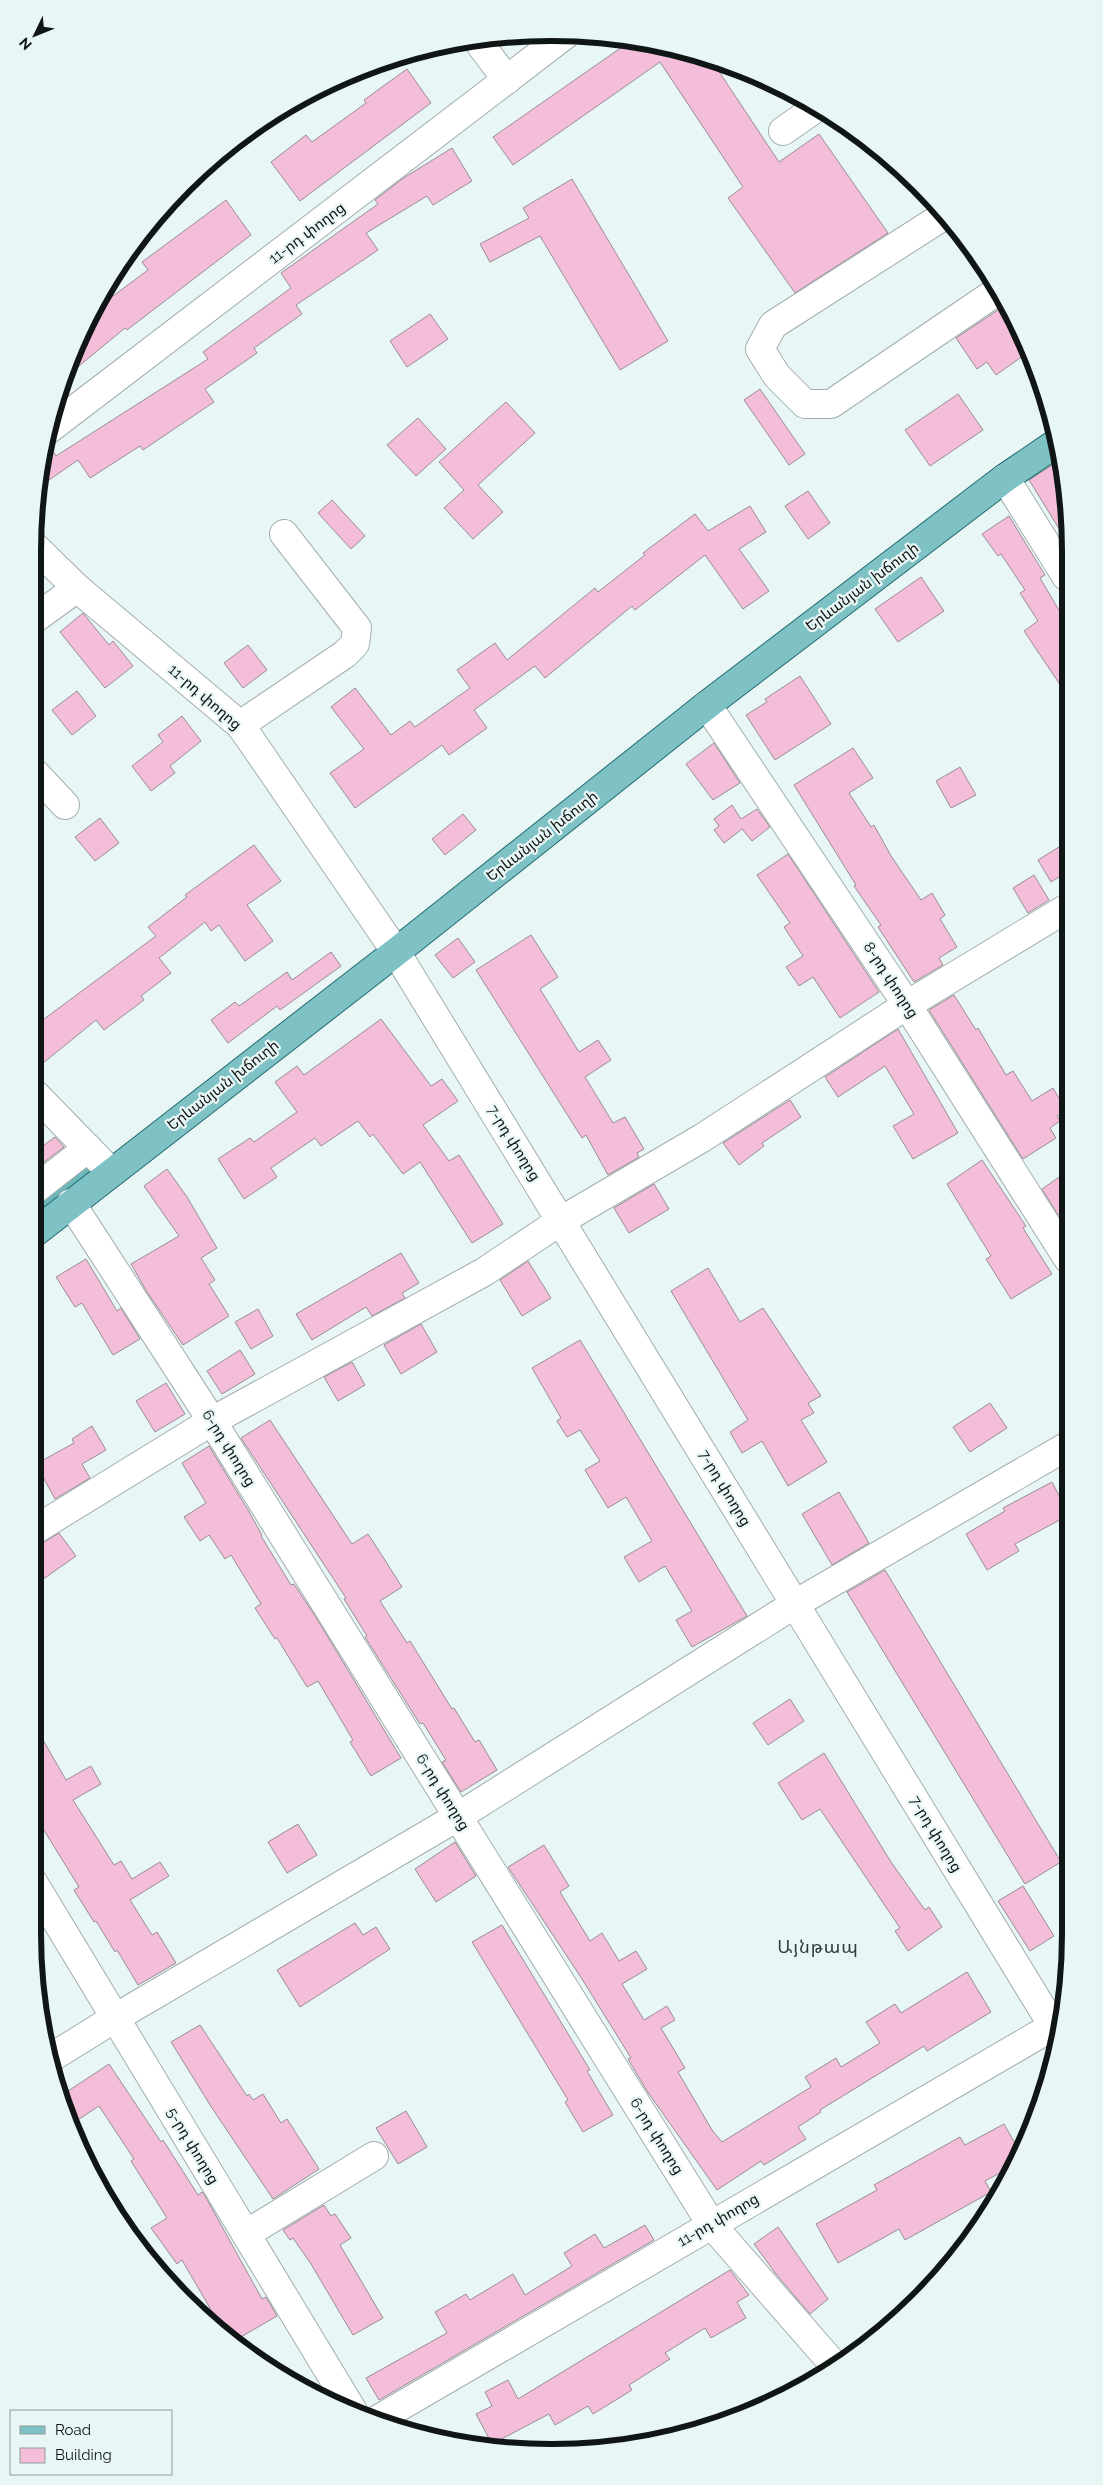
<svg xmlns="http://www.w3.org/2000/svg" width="1103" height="2485" viewBox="0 0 1103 2485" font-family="Raleway,'Noto Sans Armenian',sans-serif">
<rect width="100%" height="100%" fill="#e9f6f6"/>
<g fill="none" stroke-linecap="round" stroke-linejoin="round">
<path stroke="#6fb7bc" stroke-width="22" d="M33 1210 89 1165"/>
</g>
<g fill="#f4bdd9" stroke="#988e93">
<path d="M632 40 710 58 779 162 819 134 888 233 795 293 728 198 743 187 660 62 513 165 493 137Z"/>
<path d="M407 69 431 103 300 201 271 162 306 135 312 142 366 103 364 100Z"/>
<path d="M452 148 472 181 433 205 427 196 366 233 378 250 296 305 302 314 254 348 257 353 205 389 214 402 143 450 140 446 90 478 78 460 39 487 44 445H49L56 456 208 359 203 352 291 288 281 273 378 204 375 200 402 179Z"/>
<path d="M572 179 668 341 620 370 540 236 490 262 480 244 529 218 523 208Z"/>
<path d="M226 200 251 235 127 330 125 328 62 380 94 310 148 270 142 262Z"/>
<path d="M1004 306 1030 351 996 375 987 362 977 369 956 338Z"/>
<path d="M430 314 448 339 407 367 390 341Z"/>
<path d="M760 389 805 454 789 465 744 400Z"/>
<path d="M958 394 983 430 930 466 905 430Z"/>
<path d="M506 402 535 433 478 485 503 512 473 539 444 508 464 490 439 462Z"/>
<path d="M418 418 446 449 416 476 387 445Z"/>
<path d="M1057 462 1062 470 1066 483V540L1029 480Z"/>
<path d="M808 491 830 523 808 539 785 506Z"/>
<path d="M332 500 365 536 351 549 318 513Z"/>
<path d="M750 506 766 532 739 549 769 591 743 609 705 555 635 610 632 606 545 678 535 666 474 710 487 728 449 755 442 745 355 808 330 773 364 749 331 707 355 688 391 735 410 721 415 727 470 688 457 670 495 643 507 660 595 588 598 592 645 555 643 553 695 514 708 531Z"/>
<path d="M1009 516 1045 575 1040 578 1066 622 1067 695 1024 631 1038 621 1020 593 1025 590 1001 554 998 556 982 534Z"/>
<path d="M921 577 944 611 898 642 875 609Z"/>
<path d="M83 613 109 645 113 641 133 666 105 688 60 632Z"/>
<path d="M248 645 267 670 243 688 224 663Z"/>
<path d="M800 676 831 724 775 760 746 715 767 702 765 699Z"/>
<path d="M77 691 96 716 72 735 52 710Z"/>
<path d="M182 716 201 741 170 766 175 773 151 791 132 766 163 742 158 735Z"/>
<path d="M714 743 740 783 713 800 686 764Z"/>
<path d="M853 748 873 778 849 793 871 827 874 825 891 856 921 900 932 893 945 915 940 919 957 947 939 958 943 965 914 982 878 927 881 925 854 886 856 885 794 785Z"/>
<path d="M960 767 976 795 951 808 936 781Z"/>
<path d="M732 805 741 819 757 809 770 827 752 841 742 829 724 843 714 830 719 826 714 819Z"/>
<path d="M463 814 476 830 445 855 432 839Z"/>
<path d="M100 818 119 843 95 861 75 837Z"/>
<path d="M1067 842V872L1051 882 1038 860Z"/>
<path d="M254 845 281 881 247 905 273 941 245 961 219 925 211 931 205 922 159 958 171 973 141 996 144 1000 104 1030 96 1020 42 1064 32 1051V1028L156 936 148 927 187 897 185 895Z"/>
<path d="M788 854 879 992 840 1018 813 977 799 986 786 967 803 956 784 927 790 923 757 875Z"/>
<path d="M1034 875 1049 900 1028 913 1013 888Z"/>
<path d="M531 935 558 977 540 989 579 1052 598 1040 611 1060 585 1077 613 1123 625 1117 644 1149 637 1153 639 1157 608 1175 586 1135 582 1138 476 970Z"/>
<path d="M458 938 475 962 453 978 435 955Z"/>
<path d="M331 952 341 966 280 1010 277 1006 228 1043 211 1020 235 1002 239 1006 287 972 292 980Z"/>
<path d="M954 995 976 1030 978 1028 1006 1075 1013 1071 1032 1101 1053 1088 1066 1110 1057 1116 1060 1121 1050 1128 1056 1138 1023 1159 929 1010Z"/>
<path d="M381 1019 431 1086 442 1079 458 1101 423 1125 449 1161 459 1155 503 1224 472 1243 420 1162 403 1174 373 1134 370 1137 358 1121 321 1146 315 1138 271 1168 277 1177 244 1199 218 1159 250 1138 254 1142 297 1112 275 1082 297 1066 304 1075Z"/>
<path d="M898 1029 958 1133 913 1159 893 1126 914 1114 885 1066 838 1097 825 1077Z"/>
<path d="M790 1100 801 1117 762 1143 764 1146 739 1165 723 1143Z"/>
<path d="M55 1137 64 1147 43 1163 35 1152Z"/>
<path d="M982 1160 1026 1226 1023 1228 1052 1274 1011 1299 986 1259 991 1256 947 1184Z"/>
<path d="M167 1169 187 1197 217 1248 201 1258 215 1280 209 1284 229 1316 183 1345 147 1292 131 1264 179 1236 144 1186Z"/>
<path d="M1068 1171V1208L1058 1215 1042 1189Z"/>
<path d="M654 1184 669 1209 629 1233 614 1208Z"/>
<path d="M401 1253 419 1283 402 1293 405 1298 372 1316 366 1307 312 1340 296 1314Z"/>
<path d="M86 1259 117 1311 121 1308 140 1339 113 1355 82 1303 75 1307 56 1277Z"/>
<path d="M528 1261 551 1298 522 1316 500 1280Z"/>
<path d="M708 1268 740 1322 763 1308 821 1396 808 1403 814 1413 801 1420 827 1462 788 1486 762 1441 742 1453 730 1432 748 1420 671 1291Z"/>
<path d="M258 1309 273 1336 251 1349 235 1322Z"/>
<path d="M421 1324 437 1352 401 1374 384 1345Z"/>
<path d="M580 1340 747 1616 692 1647 676 1620 692 1611 665 1566 639 1582 624 1557 652 1541 626 1497 608 1508 585 1470 600 1461 580 1430 567 1437 557 1421 561 1418 532 1368Z"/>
<path d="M240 1350 255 1374 222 1394 207 1371Z"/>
<path d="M352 1362 365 1385 338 1401 324 1377Z"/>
<path d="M166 1383 185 1414 155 1432 136 1401Z"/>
<path d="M990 1403 1007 1428 970 1452 953 1427Z"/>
<path d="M270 1420 352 1544 368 1534 381 1554 402 1587 380 1601 407 1643 410 1641 452 1709 454 1708 475 1742 479 1740 497 1770 461 1792 442 1762 446 1760 423 1723 420 1724 365 1637 367 1636 344 1599 346 1598 241 1438Z"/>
<path d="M92 1426 106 1450 82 1464 90 1478 55 1499 36 1464 74 1443 72 1439Z"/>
<path d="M209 1446 248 1510 262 1535 261 1536 291 1585 294 1584 317 1619 401 1758 371 1776 350 1742 353 1740 318 1681 307 1687 277 1638 275 1639 255 1608 261 1604 231 1555 225 1559 209 1535 200 1541 184 1517 206 1503 182 1463Z"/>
<path d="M1052 1482 1069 1515 1015 1544 1019 1551 987 1570 966 1534 1005 1511 1003 1508Z"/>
<path d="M839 1492 869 1543 832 1565 802 1514Z"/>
<path d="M32 1496 41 1508 32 1513Z"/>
<path d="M59 1533 76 1556 32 1587V1546L41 1544Z"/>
<path d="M885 1570 1061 1862 1025 1884 847 1592Z"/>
<path d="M790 1699 804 1721 768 1745 753 1723Z"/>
<path d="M32 1721 66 1780 91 1766 101 1784 73 1800 114 1865 121 1861 132 1879 160 1862 169 1876 130 1900 152 1935 157 1932 176 1963 138 1985 117 1950 115 1952 96 1921 94 1922 74 1890 79 1887 32 1811Z"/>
<path d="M824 1753 891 1862 925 1910 929 1907 942 1927 908 1951 895 1931 900 1928 820 1809 802 1820 778 1783Z"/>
<path d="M298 1824 317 1855 287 1873 268 1842Z"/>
<path d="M455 1842 476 1876 436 1902 415 1869Z"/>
<path d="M544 1845 569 1886 560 1892 590 1941 602 1933 619 1961 636 1951 647 1969 622 1984 644 2020 667 2006 675 2020 661 2028 685 2068 678 2072 712 2130 722 2142 811 2087 805 2077 836 2058 841 2067 880 2043 866 2022 895 2004 901 2013 967 1972 991 2012 927 2051 924 2046 820 2110 821 2112 798 2127 806 2139 764 2165 761 2161 717 2190 647 2091 628 2059 631 2058 582 1979 508 1867Z"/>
<path d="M1023 1886 1054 1936 1030 1951 998 1901Z"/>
<path d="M355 1923 363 1935 376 1927 390 1949 300 2007 277 1970Z"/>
<path d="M502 1925 590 2070 587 2071 613 2115 583 2132 565 2102 568 2100 472 1942Z"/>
<path d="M200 2025 247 2096 249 2094 253 2100 263 2094 281 2123 287 2119 319 2169 273 2199 212 2108 171 2042Z"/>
<path d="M109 2064 161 2142 163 2140 198 2195 202 2192 204 2194 262 2299 266 2297 277 2316 234 2341 222 2320 218 2322 182 2260 177 2264 151 2228 167 2218 131 2161 134 2159 99 2106 73 2123 60 2101 59 2097Z"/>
<path d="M406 2111 427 2147 398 2164 376 2128Z"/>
<path d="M1004 2124 1020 2152 1013 2166 985 2181 991 2192 905 2240 899 2229 838 2263 816 2224 877 2190 874 2185 960 2137 965 2145Z"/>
<path d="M324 2205 331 2216 335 2214 351 2238 340 2245 383 2318 353 2335 311 2264 293 2238 290 2240 283 2230Z"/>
<path d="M645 2225 654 2240 379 2400 366 2378 447 2333 435 2312 466 2294 470 2300 513 2274 525 2295 572 2266 564 2253 595 2234 604 2248Z"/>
<path d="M778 2227 828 2299 810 2314 776 2274 754 2244Z"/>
<path d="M730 2270 749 2295 737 2302 746 2318 711 2338 705 2328 665 2353 670 2359 629 2385 632 2390 593 2414 588 2406 555 2425 549 2414 492 2444 476 2414 492 2406 485 2392 508 2380 518 2399Z"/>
</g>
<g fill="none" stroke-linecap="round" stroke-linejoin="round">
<g stroke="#a2aeaf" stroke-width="30">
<g id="minor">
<path d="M477 40 507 80"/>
<path d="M783 131 816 108"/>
<path d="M945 215 773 325 760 349 777 376 805 404H831L996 292"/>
<path d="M48 430 565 35"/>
<path d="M1005 478 1066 576"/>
<path d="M33 545 77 588 240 725 250 739 396 952 1053 2026"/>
<path d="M33 620 77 588"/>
<path d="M707 705 907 1005 1068 1259"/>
<path d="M240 725 345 654 355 644 357 628 284 534"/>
<path d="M33 771 65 805"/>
<path d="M33 1092 111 1172"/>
<path d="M33 1191 88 1148"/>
<path d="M71 1203 212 1421 711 2224 835 2366"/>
<path d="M33 1531 212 1421 484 1272 562 1220 702 1138 907 1005 1067 908"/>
<path d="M33 1882 353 2411"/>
<path d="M49 2059 115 2018 459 1816 795 1604 1069 1445"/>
<path d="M246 2234 374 2156"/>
<path d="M375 2421 1062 2021"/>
</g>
</g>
<g stroke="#216b6f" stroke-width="30">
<path id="major" d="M33 1234 396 952 707 705 1005 478 1055 444"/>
</g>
<use href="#minor" stroke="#fff" stroke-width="28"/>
<use href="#major" stroke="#7fc2c5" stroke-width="28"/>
</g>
<g text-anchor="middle" stroke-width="4.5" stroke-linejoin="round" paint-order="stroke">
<g font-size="15" fill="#101515" stroke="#e9f6f6">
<text transform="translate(307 233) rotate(-37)" y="5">11-րդ փողոց</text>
<text transform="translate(862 587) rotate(-37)" y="5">Երևանյան խճուղի</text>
<text transform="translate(205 697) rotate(41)" y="5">11-րդ փողոց</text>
<text transform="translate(542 836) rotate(-38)" y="5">Երևանյան խճուղի</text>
<text transform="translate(891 980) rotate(57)" y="5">8-րդ փողոց</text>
<text transform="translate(223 1085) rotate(-38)" y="5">Երևանյան խճուղի</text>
<text transform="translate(514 1143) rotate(58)" y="5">7-րդ փողոց</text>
<text transform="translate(229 1448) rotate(58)" y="5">6-րդ փողոց</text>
<text transform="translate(725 1488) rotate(59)" y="5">7-րդ փողոց</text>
<text transform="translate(443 1792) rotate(58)" y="5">6-րդ փողոց</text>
<text transform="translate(936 1834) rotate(59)" y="5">7-րդ փողոց</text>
<text transform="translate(657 2136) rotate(58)" y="5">6-րդ փողոց</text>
<text transform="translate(193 2146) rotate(59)" y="5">5-րդ փողոց</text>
<text transform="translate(718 2220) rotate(-30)" y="5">11-րդ փողոց</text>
</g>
<g font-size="18" letter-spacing="1" fill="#313b3c" stroke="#e9f6f6">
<text x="818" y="1953">Այնթապ</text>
</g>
</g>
<path d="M0 0H1103V2485H0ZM551 41H552A510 510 0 0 1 1062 551V1934A510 510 0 0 1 552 2444H551A510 510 0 0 1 41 1934V551A510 510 0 0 1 551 41Z" fill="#e9f6f6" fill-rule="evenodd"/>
<path fill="none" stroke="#101515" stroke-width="6" d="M551 41H552A510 510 0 0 1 1062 551V1934A510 510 0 0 1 552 2444H551A510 510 0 0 1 41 1934V551A510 510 0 0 1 551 41Z"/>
<rect x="10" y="2410" width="162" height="65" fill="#e9f6f6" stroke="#929c9c"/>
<rect x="20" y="2426" width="25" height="8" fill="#7fc2c5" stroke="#929c9c"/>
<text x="55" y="2435" font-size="15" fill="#101515">Road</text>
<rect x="20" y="2448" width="25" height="15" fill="#f4bdd9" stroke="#929c9c"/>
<text x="55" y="2460" font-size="15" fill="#101515">Building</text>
<g transform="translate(35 35) rotate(227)" stroke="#e9f6f6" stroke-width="4" paint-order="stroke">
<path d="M0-4L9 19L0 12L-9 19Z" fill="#101515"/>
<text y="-8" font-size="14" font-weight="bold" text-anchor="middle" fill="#101515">N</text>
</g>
</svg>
